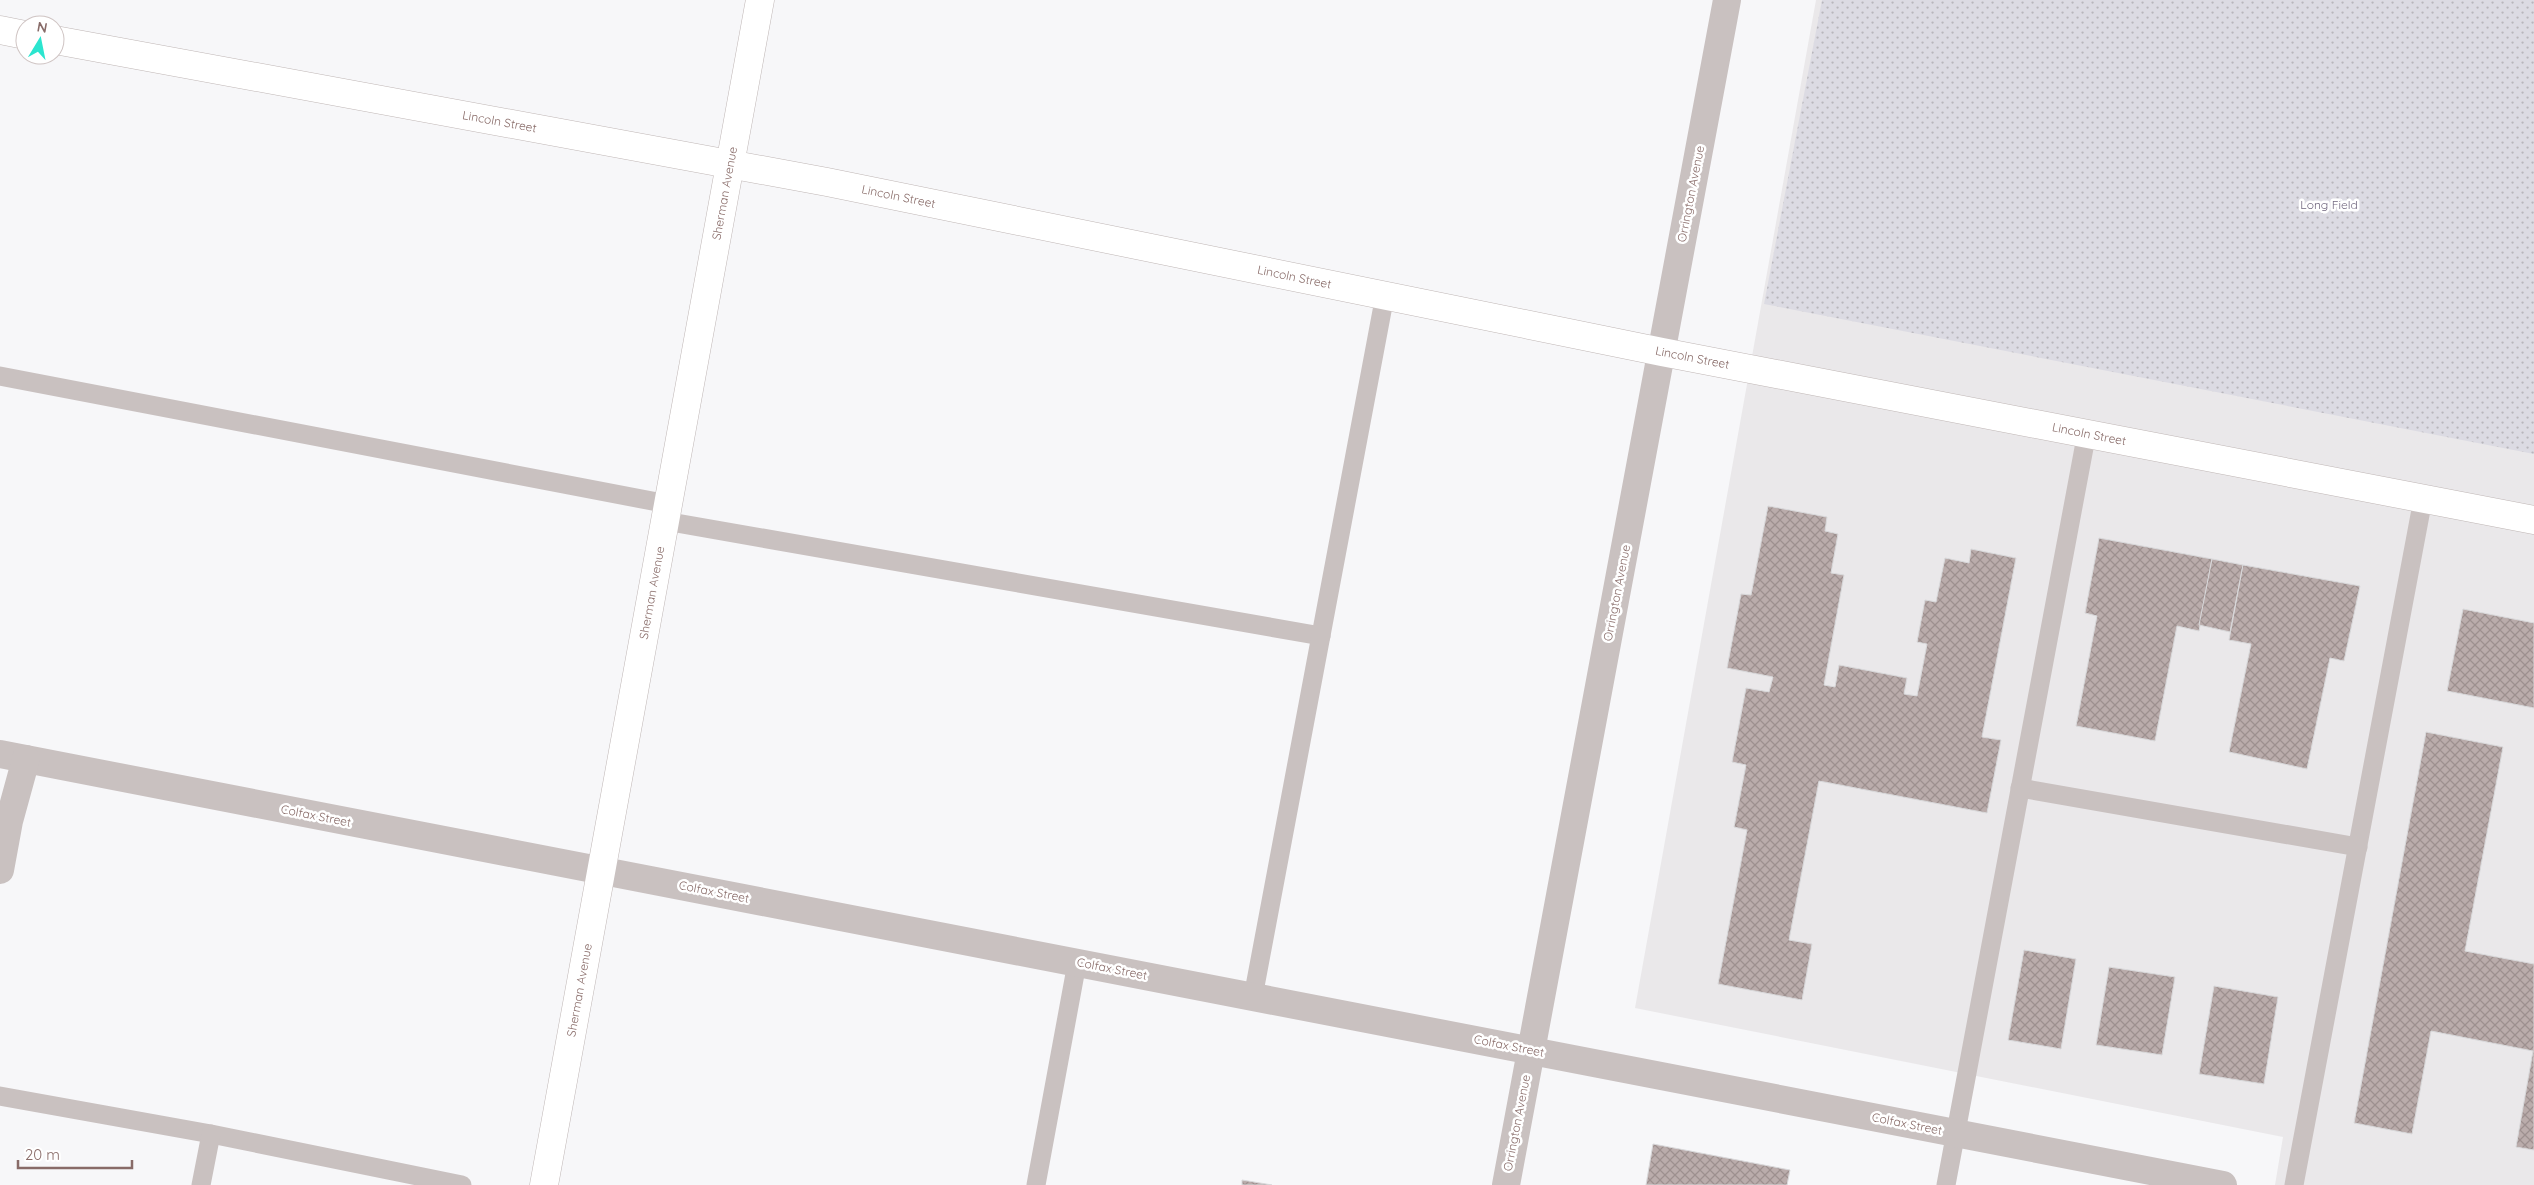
<svg xmlns="http://www.w3.org/2000/svg" width="2534" height="1185" viewBox="0 0 2534 1185" font-family="Quicksand,sans-serif">
<defs>
<pattern id="green-dots" width="8" height="8" patternUnits="userSpaceOnUse" patternTransform="scale(1.25)"><rect width="8" height="8" fill="#dcdbe3"/><path d="M2 2h.1M6 6h.1" fill="none" stroke="#b8b6bc" stroke-width="1.8" stroke-linecap="round"/></pattern>
<pattern id="building-cross-hatch" width="8" height="8" patternUnits="userSpaceOnUse" patternTransform="scale(1.25)"><rect width="8" height="8" fill="#baacab"/><path d="M0 0l8 8M0 8l8-8" fill="none" stroke="#9d908f"/></pattern>
</defs>
<rect width="100%" height="100%" fill="#f7f7f9"/>
<path fill="#eae8ea" d="M1816 0H2534V1185H2275L2283 1137 1635 1008Z"/>
<path fill="url(#green-dots)" d="M1822 0H2534V454L1764 304Z"/>
<g fill="url(#building-cross-hatch)" stroke="#d9d9db">
<path d="M1768 506 1827 517 1825 531 1838 534 1831 573 1844 575 1824 685 1835 687 1839 665 1907 678 1904 694 1917 696 1927 644 1917 642 1925 600 1936 602 1945 558 1969 563 1971 549 2016 558 1982 737 2001 740 1987 813 1819 781 1789 940 1812 944 1802 1000 1718 984 1747 830 1734 827 1746 765 1732 762 1746 688 1769 692 1773 677 1727 668 1741 594 1751 595Z"/>
<path d="M2099 538 2212 559 2199 631 2177 626 2155 741 2076 726 2097 616 2085 613Z"/>
<path d="M2212 559 2243 565 2230 632 2199 625Z"/>
<path d="M2243 565 2360 586 2344 661 2330 658 2307 769 2229 752 2251 644 2229 640Z"/>
<path d="M2463 609 2534 623V708L2447 691Z"/>
<path d="M2426 732 2503 747 2465 951 2534 964V1150L2516 1147 2533 1051 2431 1031 2412 1134 2354 1123Z"/>
<path d="M2024 950 2076 959 2061 1049 2008 1040Z"/>
<path d="M2109 967 2175 977 2162 1055 2096 1045Z"/>
<path d="M2214 986 2278 997 2264 1084 2199 1074Z"/>
<path d="M1653 1144 1790 1170 1787 1185H1646Z"/>
<path d="M1242 1180 1272 1185H1242Z"/>
</g>
<g fill="none" stroke-linecap="round" stroke-linejoin="round">
<g stroke="#bfb6b5" stroke-width="29">
<g id="secondary">
<path d="M0 30 25 35"/>
<path id="s1" d="M55 40 827 182 1662 352 2534 520"/>
<path id="s2" d="M544 1185 760 0"/>
</g>
</g>
<g stroke="#c9c1c0" stroke-width="19">
<path d="M0 376 668 504"/>
<path d="M665 521 1321 636"/>
<path d="M2020 788 2358 847"/>
<path d="M1253 997 1385 295"/>
<path d="M0 1096 211 1134 462 1185"/>
<path d="M201 1185 211 1134"/>
<path d="M1036 1185 1077 963"/>
<path d="M1946 1185 2087 432"/>
<path d="M2294 1185 2423 499"/>
</g>
<g stroke="#c9c1c0" stroke-width="28">
<path d="M0 754 2223 1185"/>
<path d="M0 870 9 821 26 759"/>
<path d="M1506 1185 1727 0"/>
</g>
<use href="#secondary" stroke="#fff" stroke-width="28"/>
</g>
<g text-anchor="middle" stroke-width="5" stroke-linejoin="round" paint-order="stroke">
<g font-size="12" fill="#886b68" stroke="#fff">
<text dy="4" stroke="none"><textPath href="#s1" startOffset="452">Lincoln Street</textPath></text>
<text dy="4" stroke="none"><textPath href="#s2" startOffset="1008">Sherman Avenue</textPath></text>
<text transform="translate(1691 194) rotate(-79)" y="4">Orrington Avenue</text>
<text dy="4" stroke="none"><textPath href="#s1" startOffset="858">Lincoln Street</textPath></text>
<text dy="4" stroke="none"><textPath href="#s1" startOffset="1262">Lincoln Street</textPath></text>
<text dy="4" stroke="none"><textPath href="#s1" startOffset="1668">Lincoln Street</textPath></text>
<text dy="4" stroke="none"><textPath href="#s1" startOffset="2072">Lincoln Street</textPath></text>
<text dy="4" stroke="none"><textPath href="#s2" startOffset="602">Sherman Avenue</textPath></text>
<text transform="translate(1617 593) rotate(-79)" y="4">Orrington Avenue</text>
<text transform="translate(316 816) rotate(11)" y="4">Colfax Street</text>
<text transform="translate(714 892) rotate(11)" y="4">Colfax Street</text>
<text transform="translate(1112 969) rotate(11)" y="4">Colfax Street</text>
<text dy="4" stroke="none"><textPath href="#s2" startOffset="198">Sherman Avenue</textPath></text>
<text transform="translate(1509 1046) rotate(11)" y="4">Colfax Street</text>
<text transform="translate(1517 1123) rotate(-79)" y="4">Orrington Avenue</text>
<text transform="translate(1907 1124) rotate(11)" y="4">Colfax Street</text>
</g>
<g font-size="12" fill="#71677f" stroke="#fff">
<text x="2329" y="209">Long Field</text>
</g>
</g>
<g transform="translate(40 40) rotate(10)"><circle r="24" fill="#ffffff" stroke="#cfc4c3"/>
<path d="M0-4L9 19L0 12L-9 19Z" fill="#2be5cf"/>
<text y="-8" font-size="14" font-weight="bold" text-anchor="middle" fill="#886b68">N</text>
</g>
<path d="M18 1160v8h114v-8" fill="none" stroke="#886b68" stroke-width="2.5"/>
<text x="25" y="1160" font-size="15" fill="#886b68" stroke="#ffffff" stroke-width="4" paint-order="stroke">20 m</text>
</svg>
